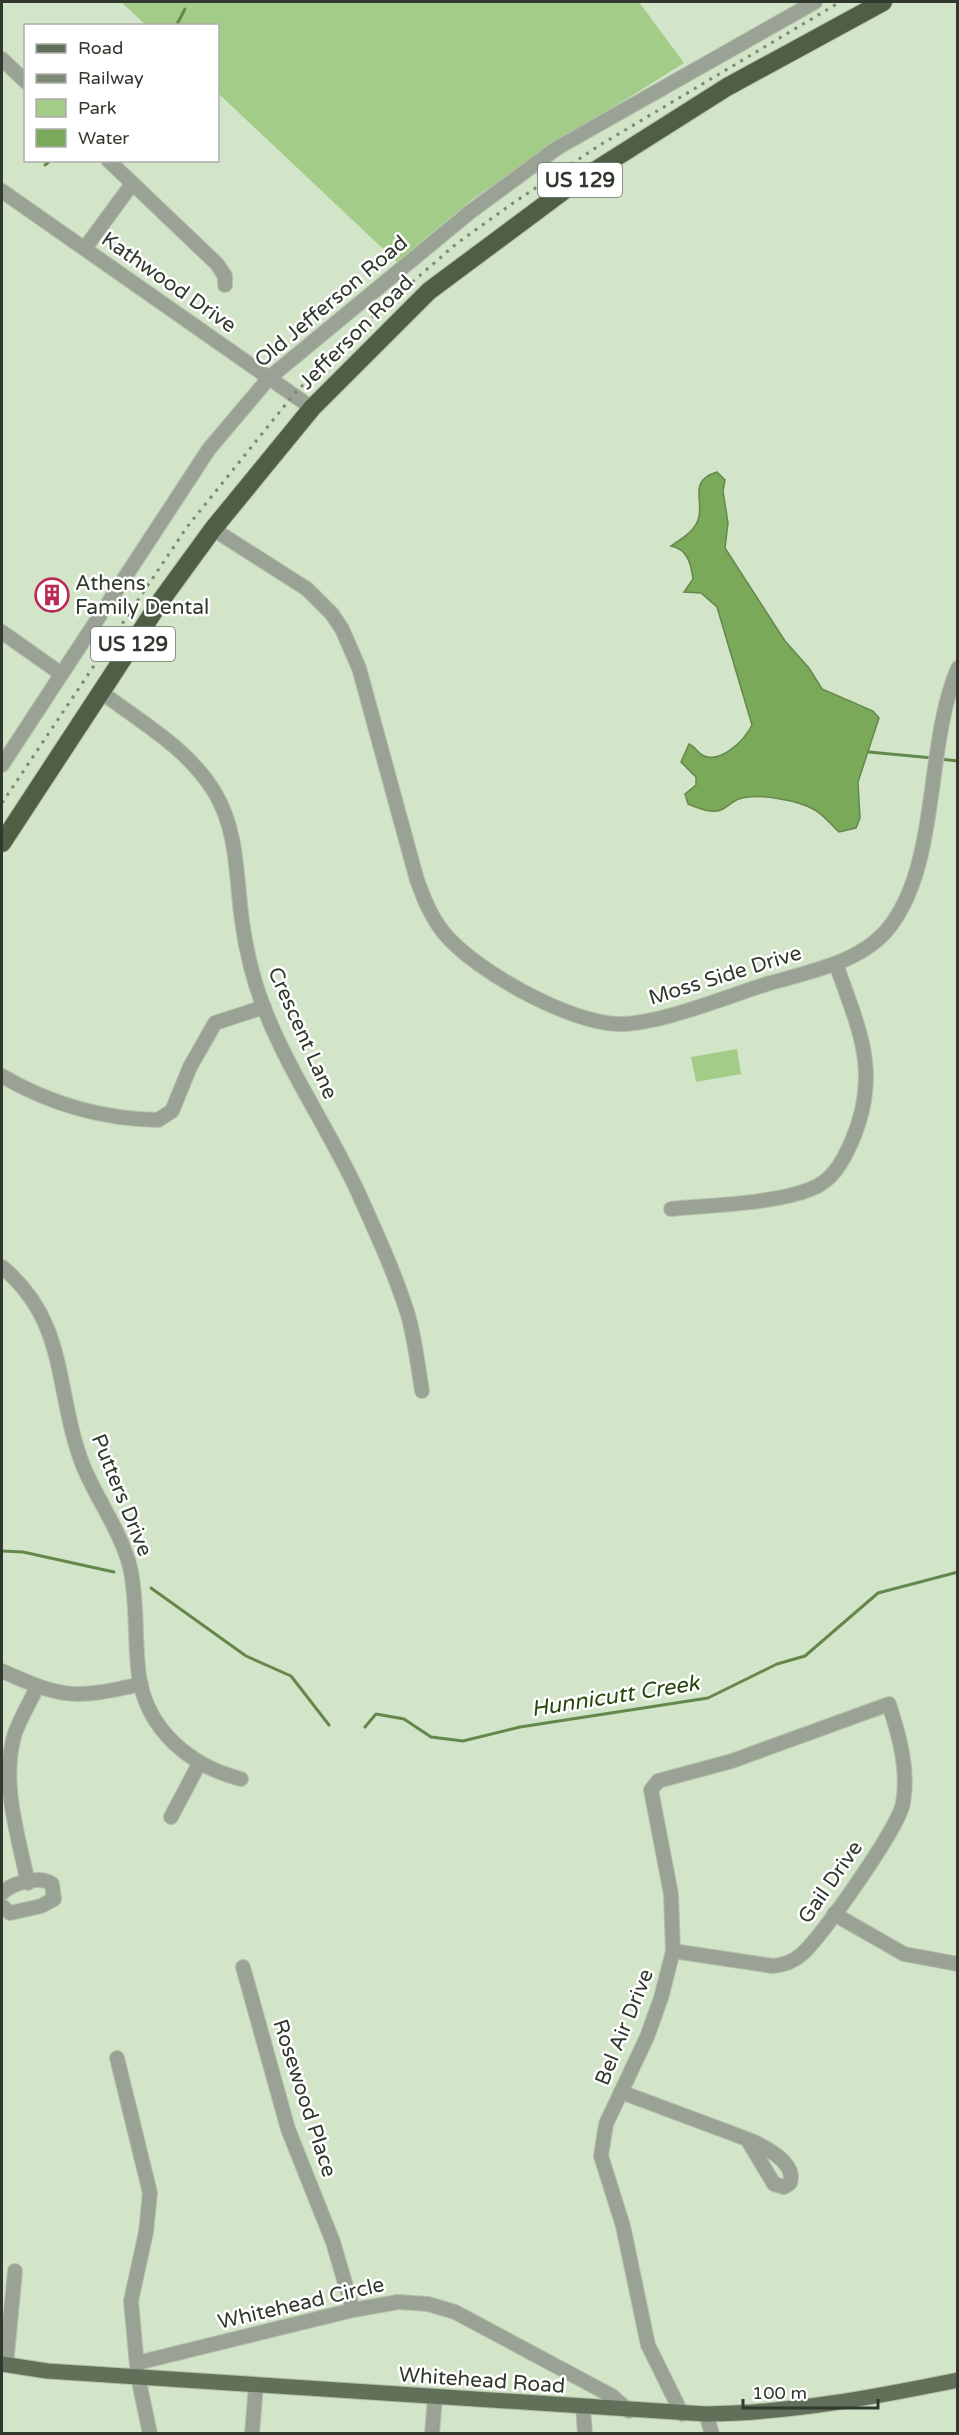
<svg xmlns="http://www.w3.org/2000/svg" width="959" height="2435" viewBox="0 0 959 2435" font-family="'Varela Round',sans-serif">
<rect width="100%" height="100%" fill="#d3e5c8"/>
<g fill="#a3cc88">
<path d="M121 2H639L684 63 556 143 473 199 397 262 218 93V26L146 25Z"/>
<path d="M737 1049 741 1074 696 1082 691 1057Z"/>
</g>
<path fill="#7aaa59" stroke="#64884c" stroke-width="1.5" d="M717 472 725 480 723 491 728 523 725 548 785 641 809 668 822 689 873 711 879 718 858 782 860 818 856 828 839 832C831 825 825 816 815 810 800 801 756 792 739 799 733 801 728 806 723 809 713 815 698 808 688 804L685 794 696 785V777L681 762 689 744C696 747 697 753 704 756 721 763 744 741 752 725L717 607 701 593 684 592 693 579C691 563 687 549 671 546 681 539 694 532 698 520 705 501 687 481 717 472Z"/>
<g fill="none" stroke-linecap="round" stroke-linejoin="round">
<g stroke="#64884c" stroke-width="3">
<path d="M176 26 185 9"/>
<path d="M45 165 51 160"/>
<path d="M869 752 933 758"/>
<path d="M940 759 958 761"/>
<path d="M2 1551 23 1552 114 1572"/>
<path d="M151 1588 246 1656 291 1676 329 1725"/>
<path d="M365 1727 376 1714 404 1719 431 1737 463 1741 520 1727 708 1698 777 1664 805 1656 878 1593 958 1572"/>
</g>
<g stroke="#b3c2a9" stroke-width="16">
<g id="minor">
<path d="M2 59 26 82"/>
<path d="M108 160 217 264 225 276V285"/>
<path d="M2 191 312 408"/>
<path d="M85 248 132 184"/>
<path d="M213 529 307 589 332 614 342 629 359 668 417 880C424 899 431 917 444 933 475 971 568 1022 617 1024 659 1025 728 996 770 983 811 971 864 962 891 925 940 859 925 745 958 668"/>
<path d="M2 632 60 673"/>
<path d="M101 692C141 722 189 749 215 793 238 831 236 878 242 921 246 950 253 980 264 1008 289 1072 328 1128 357 1190 375 1230 395 1273 408 1315 415 1340 418 1366 422 1391"/>
<path d="M2 765 209 449 269 378 470 212 557 148 815 2"/>
<path d="M2 1076C50 1104 102 1119 158 1120L172 1111 190 1067 215 1023 264 1007"/>
<path d="M671 1209C712 1205 773 1204 811 1189 832 1181 842 1163 851 1143 882 1073 859 1030 836 964"/>
<path d="M2 1267C70 1323 54 1394 84 1468 98 1501 121 1532 130 1567 138 1602 134 1640 139 1676 147 1730 190 1766 241 1779"/>
<path d="M2 1671C64 1699 75 1699 141 1684"/>
<path d="M171 1817 199 1764"/>
<path d="M28 1883C18 1835 0 1781 15 1733 21 1717 30 1702 37 1687"/>
<path d="M2 1893C12 1883 40 1875 52 1884L54 1899 41 1906 10 1913 2 1906"/>
<path d="M834 1914 904 1954 958 1964"/>
<path d="M673 1951 773 1966C784 1965 793 1962 802 1954 821 1938 900 1826 903 1803 909 1770 899 1735 889 1704L732 1761 658 1781 651 1790 671 1894 673 1951 661 1998 647 2037 606 2124 601 2156 623 2226 648 2345 682 2414"/>
<path d="M243 1967 288 2129 333 2242 353 2310"/>
<path d="M117 2058 150 2193 146 2232 131 2301 138 2377 150 2434"/>
<path d="M621 2092 747 2139 774 2184 784 2187 790 2183C797 2162 762 2145 747 2139"/>
<path d="M137 2363 353 2310 398 2302 428 2304 455 2312 612 2396 629 2411"/>
<path d="M6 2365 15 2271"/>
<path d="M583 2408 585 2434"/>
<path d="M706 2414 712 2434"/>
<path d="M252 2434 256 2385"/>
<path d="M432 2434 435 2397"/>
</g>
</g>
<g stroke="#b3c2a9" stroke-width="17">
<path id="major" d="M2 2364 47 2371 706 2414C791 2413 874 2397 958 2380"/>
</g>
<g stroke="#b3c2a9" stroke-width="20">
<path id="highway" d="M2 843 162 599 213 529 312 408 429 291 566 189 727 87 883 2"/>
</g>
<use href="#minor" stroke="#9aa296" stroke-width="14"/>
<use href="#major" stroke="#62705a" stroke-width="15"/>
<use href="#highway" stroke="#4f5e45" stroke-width="18"/>
<path stroke="#7c8975" stroke-width="3" stroke-dasharray="3 6" stroke-linecap="butt" d="M2 803 187 527 294 394 364 324 456 244 516 201 600 145 840 2"/>
</g>
<defs>
<g id="building-ring" transform="scale(1.725)"><circle r="9.5" fill="#fff" stroke="#ba2a54" stroke-width="1.5"/><path d="M-4-6H4V6H1V3H-1V6H-4ZM-2.5-4.3h1.7v1.8h-1.7ZM.8-4.3h1.7v1.8H.8ZM-2.5-1h1.7V.8h-1.7ZM.8-1h1.7V.8H.8Z" fill="#ba2a54"/></g>
</defs>
<g fill-rule="evenodd">
<use href="#building-ring" x="52" y="595"/>
</g>
<g text-anchor="middle" stroke-width="5" stroke-linejoin="round" paint-order="stroke">
<g fill="#fff" stroke="#6f746c" stroke-width="1.5">
<rect x="538" y="163" width="84" height="34" rx="4.5"/>
<rect x="91" y="627" width="84" height="34" rx="4.5"/>
</g>
<g font-size="20" font-weight="bold" fill="#31382d">
<text x="580" y="187">US 129</text>
<text x="133" y="651">US 129</text>
</g>
<g font-size="21" fill="#31382d" stroke="#fff">
<text transform="translate(169 282) rotate(35)" y="7">Kathwood Drive</text>
<text transform="translate(331 301) rotate(-40)" y="7">Old Jefferson Road</text>
<text transform="translate(356 332) rotate(-45)" y="7">Jefferson Road</text>
<text transform="translate(725 975) rotate(-17)" y="7">Moss Side Drive</text>
<text transform="translate(303 1033) rotate(66)" y="7">Crescent Lane</text>
<text transform="translate(122 1495) rotate(68)" y="7">Putters Drive</text>
<text transform="translate(830 1882) rotate(-55)" y="7">Gail Drive</text>
<text transform="translate(624 2027) rotate(-68)" y="7">Bel Air Drive</text>
<text transform="translate(305 2098) rotate(72)" y="7">Rosewood Place</text>
<text transform="translate(301 2303) rotate(-13)" y="7">Whitehead Circle</text>
<text transform="translate(482 2380) rotate(4)" y="7">Whitehead Road</text>
</g>
<g font-size="21" fill="#31382d" stroke="#fff" text-anchor="start">
<text x="75" y="590">Athens<tspan x="75" dy="24">Family Dental</tspan></text>
</g>
<g font-size="22" font-style="italic" fill="#26450b" stroke="#fff">
<text transform="translate(615 1695) rotate(-9)" y="8">Hunnicutt Creek</text>
</g>
</g>
<rect width="959" height="2435" fill="none" stroke="#31382d" stroke-width="6"/>
<rect x="24" y="24" width="195" height="138" fill="#ffffff" stroke="#adafab" stroke-width="1.5"/>
<rect x="36" y="44" width="30" height="9" fill="#62705a" stroke="#adafab" stroke-width="1.5"/>
<text x="78" y="54" font-size="18" fill="#31382d">Road</text>
<rect x="36" y="74" width="30" height="9" fill="#7c8975" stroke="#adafab" stroke-width="1.5"/>
<text x="78" y="84" font-size="18" fill="#31382d">Railway</text>
<rect x="36" y="99" width="30" height="18" fill="#a3cc88" stroke="#adafab" stroke-width="1.5"/>
<text x="78" y="114" font-size="18" fill="#31382d">Park</text>
<rect x="36" y="129" width="30" height="18" fill="#7aaa59" stroke="#adafab" stroke-width="1.5"/>
<text x="78" y="144" font-size="18" fill="#31382d">Water</text>
<path d="M743 2399v9h135v-9" fill="none" stroke="#31382d" stroke-width="3"/>
<text x="752" y="2399" font-size="18" fill="#31382d" stroke="#ffffff" stroke-width="4.5" paint-order="stroke">100 m</text>
</svg>
